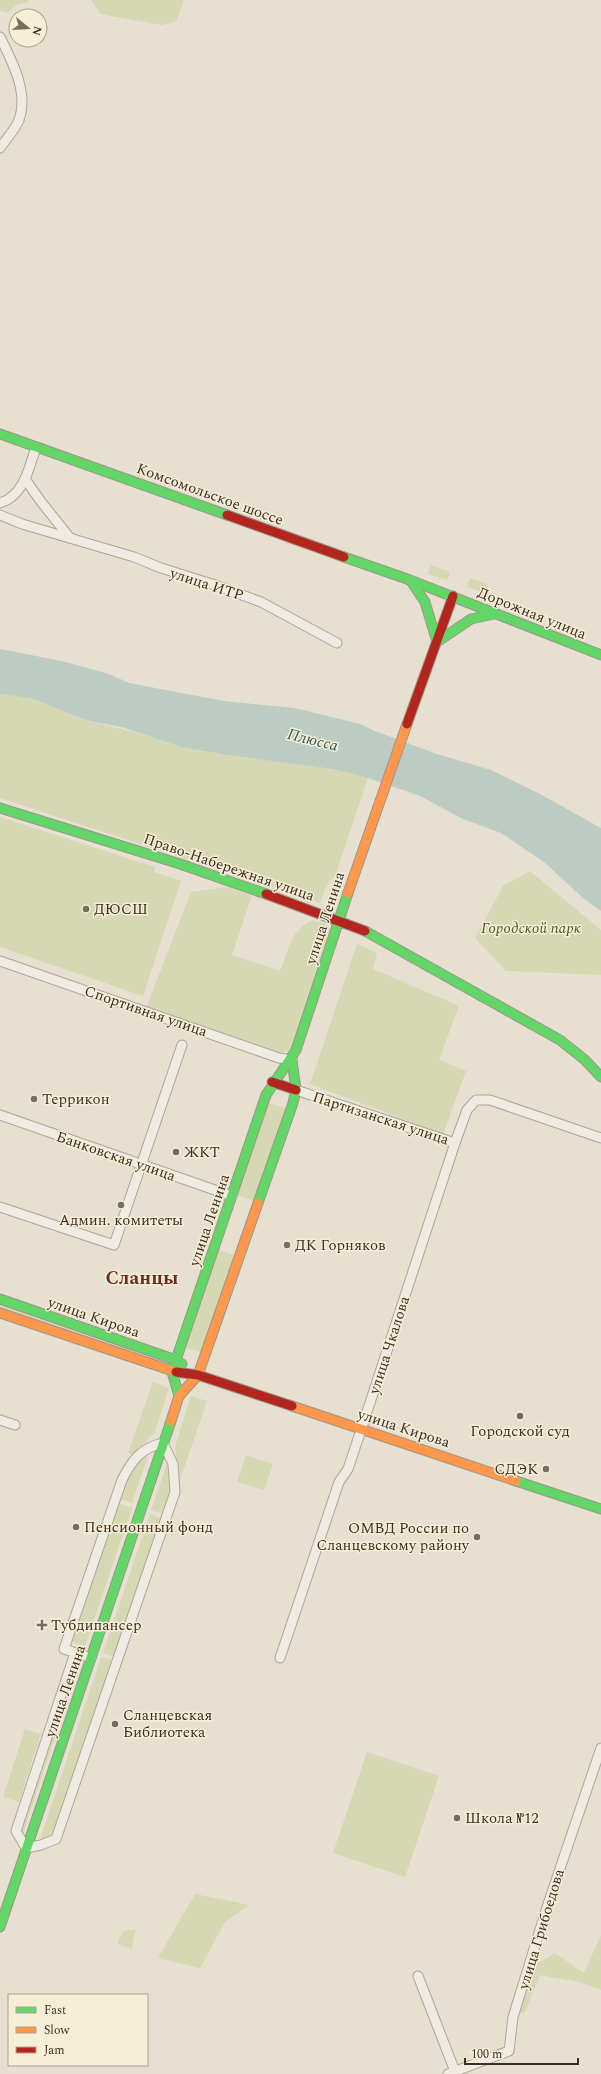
<svg xmlns="http://www.w3.org/2000/svg" width="601" height="2074" viewBox="0 0 601 2074" font-family="Spectral,serif">
<rect width="100%" height="100%" fill="#e7e0d1"/>
<g fill="#d6d7b3">
<path d="M0 0H29L26 3 17 5 7 13 0 10Z"/>
<path d="M91 0H184L176 22 161 25 100 14Z"/>
<path d="M431 565 450 572 447 580 428 574Z"/>
<path d="M470 578 488 584 485 593 467 587Z"/>
<path d="M0 694 31 698 86 720 211 751 234 756 333 769 368 778 335 876 326 886 320 903 0 798Z"/>
<path d="M0 817 155 867 154 872 181 881 143 996 0 947Z"/>
<path d="M530 871 601 930V975L506 971 475 938 503 886Z"/>
<path d="M228 887 252 895 232 955 280 971C290 949 288 933 312 920L326 924 330 929 290 1050 279 1053 146 1008 191 892Z"/>
<path d="M357 944 377 953 373 969 459 1006 439 1060 466 1071 443 1134 310 1084Z"/>
<path d="M269 1103 285 1108 254 1201 237 1195Z"/>
<path d="M218 1250 235 1255 201 1352 185 1347Z"/>
<path d="M0 1303 139 1352V1354L138 1356 0 1309Z"/>
<path d="M153 1382 169 1388 155 1432 133 1455 128 1453Z"/>
<path d="M191 1396 207 1401 179 1483 175 1447Z"/>
<path d="M146 1455 148 1456 132 1503 119 1499C125 1484 131 1463 146 1455Z"/>
<path d="M246 1455 273 1464 264 1490 237 1482Z"/>
<path d="M167 1464C178 1473 167 1502 164 1514L151 1510Z"/>
<path d="M118 1503 132 1508 85 1646 71 1642Z"/>
<path d="M150 1514 162 1519 115 1657 103 1653Z"/>
<path d="M101 1657 113 1660 58 1824 47 1839 39 1842Z"/>
<path d="M77 1658H79L80 1662 23 1834H19Z"/>
<path d="M25 1729 41 1734 19 1802 3 1797Z"/>
<path d="M367 1752 439 1776 405 1877 333 1853Z"/>
<path d="M195 1894 249 1905 225 1922 200 1968 158 1958Z"/>
<path d="M136 1929 132 1949 117 1943 123 1931Z"/>
<path d="M601 1935V1990L579 1982 540 1975 525 2012 519 2014 536 1957 540 1962 555 1953 584 1973Z"/>
</g>
<path fill="#bcccc2" d="M0 649 62 661 109 674 129 683 224 701 295 708 360 724 375 731 437 754 491 770 540 794 601 828V911L584 899 544 862 501 833 463 819 420 796 368 778 333 769 234 756 182 747 125 728 86 720 31 698 0 694Z"/>
<g fill="none" stroke-linecap="round" stroke-linejoin="round">
<g stroke="#ada599" stroke-width="11">
<g id="street">
<path d="M0 37C12 61 29 93 19 120 15 130 6 139 0 148"/>
<path d="M25 479 42 503 70 538"/>
<path d="M0 503C24 496 29 468 36 447"/>
<path d="M0 515 22 524 134 557 161 568 212 584 261 602 337 643"/>
<path d="M0 961 279 1058 292 1060"/>
<path d="M296 1090 455 1143 467 1110 476 1100H490L601 1138"/>
<path d="M0 1115 232 1196"/>
<path d="M0 1207 114 1245 182 1045"/>
<path d="M0 1420 15 1425"/>
<path d="M75 1653 16 1831 26 1848 41 1845 56 1839 175 1492 173 1464 163 1443C141 1448 132 1460 122 1480L64 1649 91 1658"/>
<path d="M280 1658 339 1482 348 1469 366 1415 455 1143"/>
<path d="M418 1976 456 2074"/>
<path d="M448 2074 509 2051 513 2017 547 1907 601 1748"/>
</g>
</g>
<g stroke="#9c958a" stroke-width="11">
<g id="fast">
<path d="M0 434 227 515"/>
<path d="M344 557 410 580 601 655"/>
<path d="M411 581 425 602 437 642"/>
<path d="M437 642 471 619 494 614"/>
<path d="M0 808 180 864 266 894"/>
<path d="M365 931 560 1040 585 1060 601 1077"/>
<path d="M258 1203 293 1103 296 1090 292 1060"/>
<path d="M0 1299 176 1360 182 1364"/>
<path d="M179 1396 172 1372 182 1342 266 1095 296 1050 348 893"/>
<path d="M516 1481 601 1509"/>
<path d="M0 1927 171 1421"/>
</g>
</g>
<g stroke="#9c958a" stroke-width="11">
<g id="slow">
<path d="M348 893 407 724"/>
<path d="M0 1313 176 1372"/>
<path d="M292 1406 516 1481"/>
<path d="M171 1421 179 1396 198 1375 258 1203"/>
</g>
</g>
<g stroke="#9c958a" stroke-width="11">
<g id="jam">
<path d="M227 515 344 557"/>
<path d="M407 724 453 596"/>
<path d="M266 894 365 931"/>
<path d="M272 1082 296 1090"/>
<path d="M176 1372 198 1375 292 1406"/>
</g>
</g>
<use href="#street" stroke="#efebe3" stroke-width="9"/>
<use href="#fast" stroke="#63d668" stroke-width="9"/>
<use href="#slow" stroke="#ff974d" stroke-width="9"/>
<use href="#jam" stroke="#b3261e" stroke-width="9"/>
</g>
<g fill="#786c5e" stroke="#f7eed8" stroke-width="1.5">
<circle cx="86" cy="909" r="4"/>
<circle cx="34" cy="1099" r="4"/>
<circle cx="176" cy="1152" r="4"/>
<circle cx="121" cy="1205" r="4"/>
<circle cx="287" cy="1245" r="4"/>
<circle cx="520" cy="1416" r="4"/>
<circle cx="546" cy="1469" r="4"/>
<circle cx="76" cy="1527" r="4"/>
<circle cx="477" cy="1537" r="4"/>
<path d="M40 1619h4v4h4v4h-4v4h-4v-4h-4v-4h4z"/>
<circle cx="115" cy="1724" r="4"/>
<circle cx="457" cy="1818" r="4"/>
</g>
<g text-anchor="middle" stroke-width="3" stroke-linejoin="round" paint-order="stroke">
<g font-size="15" fill="#3d2e20" stroke="#f7eed8">
<text transform="translate(210 494) rotate(20)" y="5">Комсомольское шоссе</text>
<text transform="translate(207 584) rotate(18)" y="5">улица ИТР</text>
<text transform="translate(532 613) rotate(22)" y="5">Дорожная улица</text>
<text transform="translate(229 867) rotate(19)" y="5">Право-Набережная улица</text>
<text transform="translate(325 918) rotate(-72)" y="5">улица Ленина</text>
<text transform="translate(146 1011) rotate(19)" y="5">Спортивная улица</text>
<text transform="translate(381 1118) rotate(18)" y="5">Партизанская улица</text>
<text transform="translate(116 1156) rotate(19)" y="5">Банковская улица</text>
<text transform="translate(209 1220) rotate(-71)" y="5">улица Ленина</text>
<text transform="translate(94 1317) rotate(19)" y="5">улица Кирова</text>
<text transform="translate(389 1345) rotate(-72)" y="5">улица Чкалова</text>
<text transform="translate(404 1428) rotate(18)" y="5">улица Кирова</text>
<text transform="translate(65 1691) rotate(-71)" y="5">улица Ленина</text>
<text transform="translate(541 1929) rotate(-73)" y="5">улица Грибоедова</text>
</g>
<g font-size="15" fill="#3d2e20" stroke="#f7eed8" text-anchor="start">
<text x="94" y="914">ДЮСШ</text>
<text x="42" y="1104">Террикон</text>
<text x="184" y="1157">ЖКТ</text>
<text x="121" y="1225" text-anchor="middle">Админ. комитеты</text>
<text x="295" y="1250">ДК Горняков</text>
<text x="520" y="1436" text-anchor="middle">Городской суд</text>
<text x="538" y="1474" text-anchor="end">СДЭК</text>
<text x="84" y="1532">Пенсионный фонд</text>
<text x="469" y="1533" text-anchor="end">ОМВД России по<tspan x="469" dy="17">Сланцевскому району</tspan></text>
<text x="51" y="1630">Тубдипансер</text>
<text x="123" y="1720">Сланцевская<tspan x="123" dy="17">Библиотека</tspan></text>
<text x="465" y="1823">Школа №12</text>
</g>
<g font-size="15" font-style="italic" fill="#4d5a26" stroke="#f7eed8">
<text x="531" y="933">Городской парк</text>
</g>
<g font-size="16" font-style="italic" fill="#2f5d5a" stroke="#f7eed8">
<text transform="translate(313 739) rotate(14)" y="6">Плюсса</text>
</g>
<g font-size="19" font-weight="bold" fill="#6b2e1e" stroke="#f7eed8">
<text x="142" y="1284">Сланцы</text>
</g>
</g>
<rect x="8" y="1994" width="140" height="72" fill="#f7eed8" stroke="#ada18e"/>
<rect x="16" y="2007" width="20" height="6" fill="#63d668" stroke="#ada18e"/>
<text x="44" y="2014" font-size="12" fill="#3d2e20">Fast</text>
<rect x="16" y="2027" width="20" height="6" fill="#ff974d" stroke="#ada18e"/>
<text x="44" y="2034" font-size="12" fill="#3d2e20">Slow</text>
<rect x="16" y="2047" width="20" height="6" fill="#b3261e" stroke="#ada18e"/>
<text x="44" y="2054" font-size="12" fill="#3d2e20">Jam</text>
<g transform="translate(28 28) rotate(108)"><circle r="19" fill="#f7eed8" stroke="#ada18e"/>
<path d="M0-3L7 15L0 10L-7 15Z" fill="#786c5e"/>
<text y="-6" font-size="11" font-weight="bold" text-anchor="middle" fill="#3d2e20">N</text>
</g>
<path d="M465 2058v6h113v-6" fill="none" stroke="#3d2e20" stroke-width="2"/>
<text x="471" y="2058" font-size="12" fill="#3d2e20" stroke="#f7eed8" stroke-width="3" paint-order="stroke">100 m</text>
</svg>
